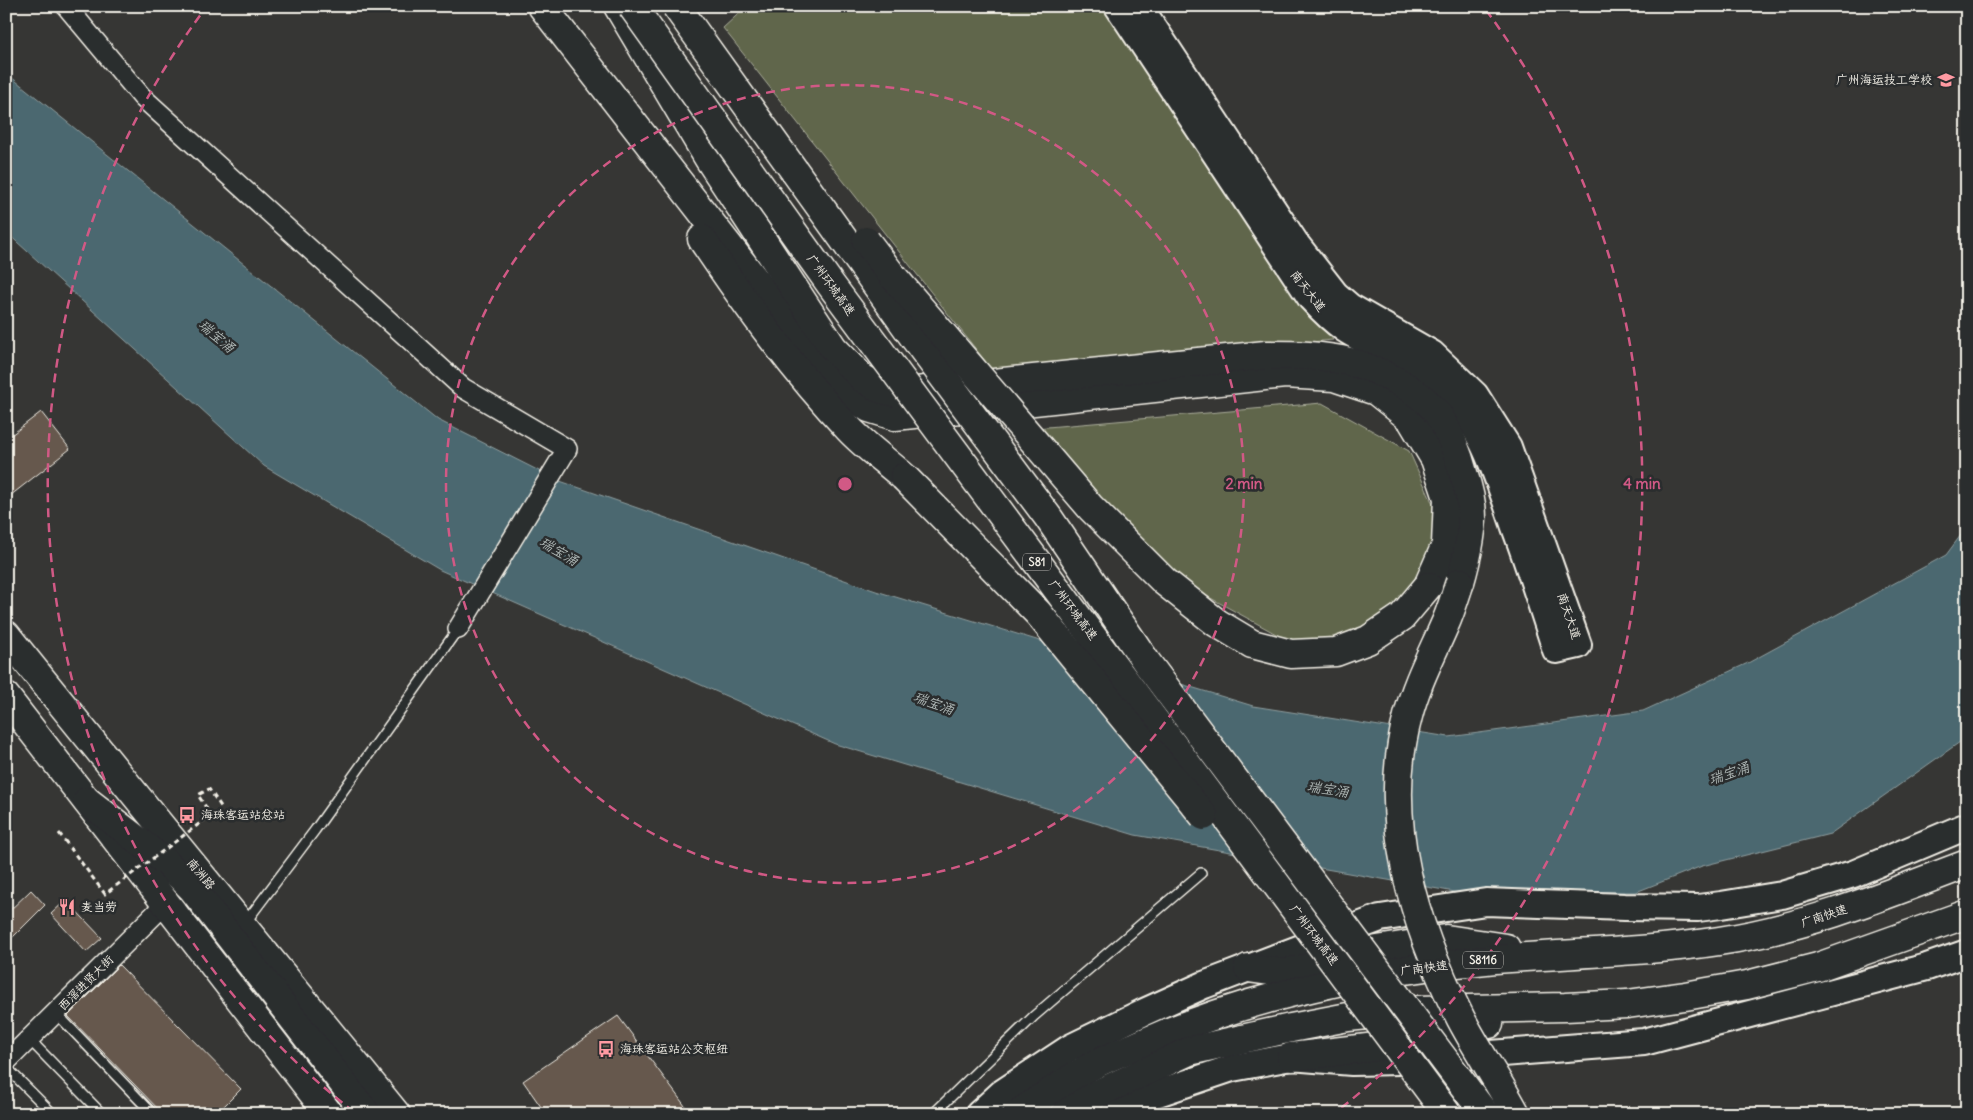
<svg xmlns="http://www.w3.org/2000/svg" width="1973" height="1120" viewBox="0 0 1973 1120" font-family="Delius,'LXGW WenKai TC',sans-serif">
<rect width="100%" height="100%" fill="#363634"/>
<filter id="ink" filterUnits="userSpaceOnUse"><feTurbulence type="fractalNoise" baseFrequency=".02" numOctaves="2"/><feDisplacementMap in="SourceGraphic" scale="10" xChannelSelector="R" yChannelSelector="G"/><feConvolveMatrix kernelMatrix="1 2 1 2 8 2 1 2 1" color-interpolation-filters="sRGB"/></filter>
<g filter="url(#ink)">
<g fill="#60664c" stroke="#aaac9a">
<path d="M747 6H1103L1333 340 993 371 723 28Z"/>
<path d="M1322 403 1409 451 1440 520 1428 564 1397 612 1348 640H1287L1196 590 1123 523 1036 428Z"/>
</g>
<path fill="#4c6870" stroke="#8f9fa0" d="M6 73 438 420 557 480 876 591 1253 706 1449 737 1643 711 1748 663 1946 555 1967 527V737L1830 834 1702 866 1636 892H1455L1135 835 835 744 440 570 264 466 6 232Z"/>
<g fill="#66584d" stroke="#f4f1e8">
<path d="M41 412 70 449 6 499V439Z"/>
<path d="M31 890 45 905 6 944V914Z"/>
<path d="M66 900 102 938 86 952 51 914Z"/>
<path d="M119 965 241 1089 216 1114H163L68 1016Z"/>
<path d="M618 1016 691 1114H546L523 1081Z"/>
</g>
<g fill="none" stroke-linecap="round" stroke-linejoin="round">
<g stroke="#f4f1e8" stroke-width="12">
<g id="lane">
<path d="M245 923 315 830 458 629"/>
<path d="M56 1013 153 1114"/>
<path d="M29 1039 102 1114"/>
<path d="M6 1067 53 1114"/>
<path d="M933 1114 1034 1016 1201 873"/>
</g>
</g>
<g stroke="#f4f1e8" stroke-width="22">
<g id="street">
<path d="M66 6 142 97 463 388 567 449 458 629"/>
<path d="M6 1062 166 903"/>
</g>
</g>
<g stroke="#f4f1e8" stroke-width="30">
<g id="secondary">
<path d="M1118 6 1311 298C1322 310 1332 320 1345 329 1376 349 1412 359 1440 384 1482 422 1497 475 1515 527 1530 568 1543 609 1556 650L1578 645 1508 447 1475 395 1432 354 1350 307 1335 294 1296 244 1139 6"/>
<path d="M979 1114 1002 1093 1070 1048 1142 1013 1204 985 1380 918 1486 902 1625 907 1698 908 1721 905 1782 895 1853 874 1967 826"/>
<path d="M1114 1114 1152 1095 1232 1068 1291 1057 1352 1062 1400 1061 1644 1042 1927 967 1967 953"/>
</g>
</g>
<g stroke="#f4f1e8" stroke-width="31">
<g id="primary">
<path d="M6 635C135 796 266 954 396 1114"/>
<path d="M6 697 329 1114"/>
</g>
</g>
<g stroke="#f4f1e8" stroke-width="31">
<g id="highway">
<path d="M542 6 839 388 869 408 895 416 1285 374 1334 377 1376 391 1411 419 1435 459 1448 498 1446 545 1428 586"/>
<path d="M618 6 709 159 833 348 862 378 880 389 897 393 1266 355C1294 355 1323 355 1350 362 1379 369 1423 391 1440 417 1450 434 1458 454 1463 473 1468 487 1472 503 1472 518 1471 540 1466 561 1460 582"/>
<path d="M702 239C747 306 794 371 849 429 866 447 886 461 904 477"/>
<path d="M87 801 167 863 192 888 367 1114"/>
<path d="M1248 968 1284 973 1377 950 1446 939 1506 948"/>
<path d="M1291 1057 1410 1043 1489 1024"/>
<path d="M1017 1114C1040 1098 1064 1082 1088 1068 1105 1058 1125 1051 1143 1043 1251 995 1368 971 1486 960 1564 953 1642 953 1719 941 1805 928 1886 895 1967 864"/>
<path d="M1065 1114 1095 1095 1189 1051 1291 1028 1348 1017 1416 1010 1565 1007 1627 1004 1685 996 1747 985 1818 967 1967 914"/>
</g>
</g>
<use href="#lane" stroke="#2a2d2e" stroke-width="9"/>
<use href="#street" stroke="#2a2d2e" stroke-width="19"/>
<use href="#secondary" stroke="#2a2d2e" stroke-width="26"/>
<use href="#primary" stroke="#2a2d2e" stroke-width="28"/>
<use href="#highway" stroke="#2a2d2e" stroke-width="28"/>
<g stroke="#f4f1e8" stroke-width="31" stroke-linecap="butt">
<g id="highway-bridge">
<path d="M632 6 831 285 1447 1114"/>
<path d="M676 6 913 336 1048 517 1147 663 1485 1114"/>
<path d="M866 241 891 274 1091 508 1165 582 1217 623 1252 644 1291 654 1336 652 1368 640 1402 617 1428 586"/>
<path d="M904 477 1038 613 1204 816"/>
<path d="M1460 582C1455 596 1451 611 1445 624 1432 654 1416 684 1408 716 1380 819 1414 926 1461 1019 1478 1051 1499 1082 1516 1114"/>
</g>
</g>
<path stroke="#f4f1e8" stroke-width="3" stroke-dasharray="5 4" stroke-linecap="butt" d="M59 833 105 894 211 815 198 795 209 789 222 808"/>
<use href="#highway-bridge" stroke="#2a2d2e" stroke-width="28"/>
</g>
</g>
<g fill="none" stroke="#d15985" stroke-width="2.5" stroke-dasharray="9 6">
<circle cx="845" cy="484" r="399"/>
<path d="M354 1112A797 797 0 0 1 204 10M1486 10A797 797 0 0 1 1336 1112"/>
</g>
<defs>
<g id="school-bare" transform="scale(1.35)"><path d="M0-5L7-2L0 1L-7-2ZM-4 1L0 2.5L4 1V4Q0 6-4 4Z" fill="#ff9aa2" stroke="#2a2d2e" stroke-width="2.5" paint-order="stroke"/></g>
<g id="bus-bare" transform="scale(1.35)"><path d="M-5-6H5V4H4V6H2V4H-2V6H-4V4H-5ZM-3.5-4V0h7V-4ZM-3.5 1.2v1.5H-2V1.2ZM2 1.2v1.5H3.5V1.2Z" fill="#ff9aa2" stroke="#2a2d2e" stroke-width="2.5" paint-order="stroke"/></g>
<g id="restaurant-bare" transform="scale(1.35)"><path d="M-5-6h1v4h1v-4h1v4h1v-4h1v5L-1.5 .5V6h-2V.5L-5-1ZM5-6V6H3V1.5H1.5Q1.5-4 5-6Z" fill="#ff9aa2" stroke="#2a2d2e" stroke-width="2.5" paint-order="stroke"/></g>
</defs>
<g fill-rule="evenodd">
<use href="#school-bare" x="1946" y="80"/>
<use href="#bus-bare" x="187" y="815"/>
<use href="#restaurant-bare" x="67" y="907"/>
<use href="#bus-bare" x="606" y="1049"/>
</g>
<g text-anchor="middle" stroke-width="5" stroke-linejoin="round" paint-order="stroke">
<g fill="#2a2d2e" stroke="#b7b6b0" stroke-width="1">
<rect x="1023" y="553.5" width="28" height="17" rx="4"/>
<rect x="1463" y="951.5" width="40" height="17" rx="4"/>
</g>
<g font-size="11" font-weight="bold" fill="#f4f1e8">
<text x="1037" y="566">S81</text>
<text x="1483" y="964">S8116</text>
</g>
<g font-size="12" fill="#f4f1e8" stroke="#2a2d2e" text-anchor="start">
<text x="1932" y="84" text-anchor="end">广州海运技工学校</text>
<text x="201" y="819">海珠客运站总站</text>
<text x="81" y="911">麦当劳</text>
<text x="620" y="1053">海珠客运站公交枢纽</text>
</g>
<g font-size="12" fill="#f4f1e8" stroke="#2a2d2e">
<text transform="translate(831 285) rotate(54)" y="4">广州环城高速</text>
<text transform="translate(1308 291) rotate(52)" y="4">南天大道</text>
<text transform="translate(1073 610) rotate(53)" y="4">广州环城高速</text>
<text transform="translate(1569 616) rotate(71)" y="4">南天大道</text>
<text transform="translate(201 874) rotate(50)" y="4">南洲路</text>
<text transform="translate(1824 916) rotate(-18)" y="4">广南快速</text>
<text transform="translate(1314 935) rotate(53)" y="4">广州环城高速</text>
<text transform="translate(1424 968) rotate(-7)" y="4">广南快速</text>
<text transform="translate(86 983) rotate(-45)" y="4">西滘进贤大街</text>
</g>
<g font-size="14" font-style="italic" fill="#b1bab8" stroke="#2a2d2e">
<text transform="translate(217 336) rotate(41)" y="5">瑞宝涌</text>
<text transform="translate(559 551) rotate(31)" y="5">瑞宝涌</text>
<text transform="translate(934 703) rotate(20)" y="5">瑞宝涌</text>
<text transform="translate(1729 773) rotate(-19)" y="5">瑞宝涌</text>
<text transform="translate(1328 789) rotate(9)" y="5">瑞宝涌</text>
</g>
</g>
<circle cx="845" cy="484" r="8" fill="#d15985" stroke="#2a2d2e" stroke-width="2.5"/>
<g font-size="15" text-anchor="middle" font-weight="bold" fill="#d15985" stroke="#2a2d2e" stroke-width="5" stroke-linejoin="round" paint-order="stroke">
<text x="1244" y="489">2 min</text>
<text x="1642" y="489">4 min</text>
</g>
<rect width="1973" height="1120" fill="none" stroke="#2a2d2e" stroke-width="25"/>
<rect x="12" y="12" width="1948" height="1095" fill="none" stroke="#f4f1e8" stroke-width="2" filter="url(#ink)"/>
</svg>
